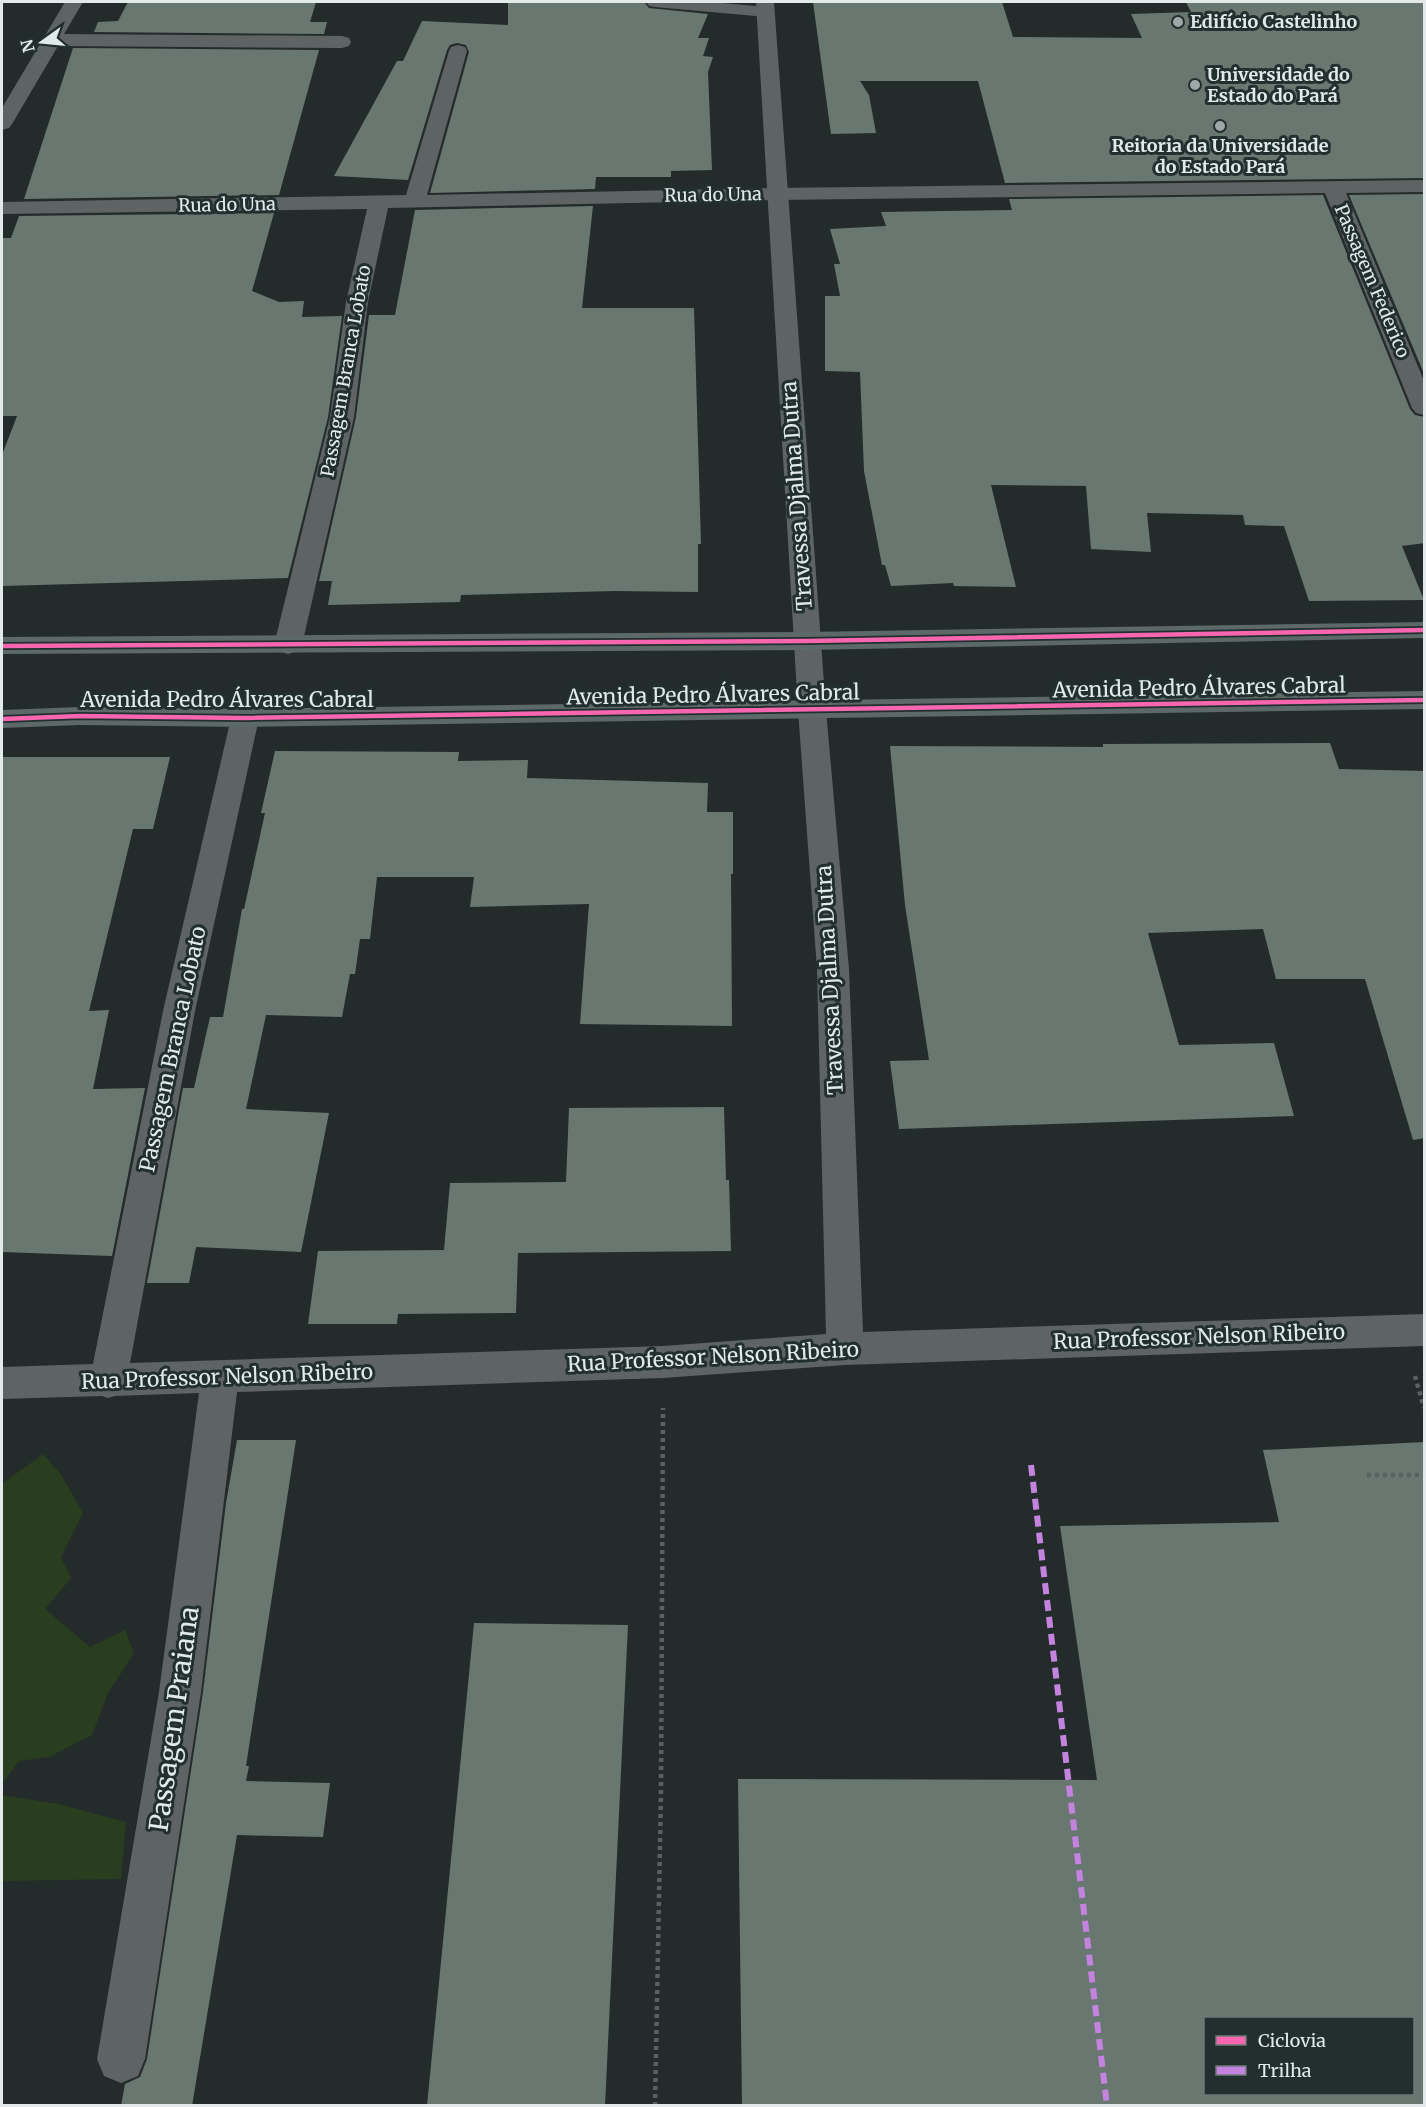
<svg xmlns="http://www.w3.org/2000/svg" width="1426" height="2107" viewBox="0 0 1426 2107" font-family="Merriweather,serif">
<rect width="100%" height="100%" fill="#242c2b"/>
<g fill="#293d1f">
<path d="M43 1454 60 1473 83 1513 61 1557 71 1578 45 1609 90 1647 125 1630 134 1653 108 1693 92 1735 49 1757 19 1761 2 1784V1484Z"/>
<path d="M2 1795 58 1804 126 1822 121 1879 2 1881Z"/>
</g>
<g fill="#697771" fill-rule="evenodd">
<path d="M128 2H316L310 22H327L324 34 94 32 98 22 118 21Z"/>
<path d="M508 2H644L649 8 708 14 698 38H709L703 56 713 57 708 72 712 170 671 171V177H596L595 189 430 193 469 52 466 45 457 43 450 45 447 50 408 180 334 176 397 61H403L422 21 508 25Z"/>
<path d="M813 2H1002L1013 37 1142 38 1131 14 1191 12 1186 2H1425V178L1005 183 978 81H860L869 95 876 133 831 134Z"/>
<path d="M73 48 319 50 279 195 24 199Z"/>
<path d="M1425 194V376L1349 195Z"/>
<path d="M1323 195 1410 409 1415 415 1425 417V543L1402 546 1424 600 1309 601 1284 526 1245 525 1243 515 1147 513 1151 552 1091 549 1086 486 991 485 1016 587 954 586 953 583 891 586 885 565H882L864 471 860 372 825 371V296H840L834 264H840L830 229 886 226 881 212 1012 210 1009 199Z"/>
<path d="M593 206 582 308H694L701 544H698V592L615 591 461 595 460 602 328 605 332 581H319L356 417 369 315H395L415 210Z"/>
<path d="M274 213 252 291 279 302 304 301 302 317 342 316 328 417 288 578 2 586V455L17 416H2V238H11L19 216Z"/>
<path d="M1330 743 1339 769 1425 771V1138L1413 1140 1365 979H1276L1263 929 1148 933 1179 1045 1274 1043 1294 1116 899 1129 890 1061 929 1060 905 905 890 746 1103 747V744Z"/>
<path d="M275 751 459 752 458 761 528 760 527 778 708 783 707 812H733V874H731L732 1026 580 1024 589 904 470 907 474 877H377L370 939H360L355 974H350L342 1017 266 1015 246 1109 329 1113 301 1252 196 1247 189 1283H147L183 1088H194L210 1017H223L242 909H244L265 813H261Z"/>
<path d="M2 757H170L153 829H133L89 1011 109 1010 93 1089 145 1088 112 1256 2 1252Z"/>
<path d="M724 1107 726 1180H729L731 1251 518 1253 516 1313 398 1314 397 1324H308L318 1251 444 1250 450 1183 566 1182 569 1108Z"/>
<path d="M237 1440H296L246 1766H249L246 1781 330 1783 323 1837 237 1835 192 2106H121L125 2084 140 2077 147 2059 203 1692 226 1503Z"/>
<path d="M1425 1442V2106H742L738 1779 1097 1780 1060 1526 1279 1522 1263 1450ZM1206 2019H1413V2094H1206Z"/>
<path d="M474 1623 628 1625 605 2106H427Z"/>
</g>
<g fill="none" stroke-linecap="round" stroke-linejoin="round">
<g stroke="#5b6161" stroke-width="4.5" stroke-dasharray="4 4" stroke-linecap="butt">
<path d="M1415 1376 1424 1408"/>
<path d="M1367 1475H1424"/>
<path d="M655 2106 661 1793 663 1408"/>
</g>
<g fill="#5e6463" fill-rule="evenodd">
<path d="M65 2H83L64 34 342 36 349 38 351 42 349 46 342 48 58 46 12 124 9 128 2 130V108Z"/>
<path d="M646 2H710L766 7 772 8 775 12 772 16 766 17 655 7 649 6Z"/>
<path d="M458 45 465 47 467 51 427 195 777 188 1424 180V192L1346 193 1424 381V415L1416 413 1412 408 1325 193 777 200 388 208 368 302 354 417 302 645 298 651 288 654 278 651 274 645 330 417 346 302 367 209 2 214V202L406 195 449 51 451 47Z"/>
<path d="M812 701 822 703 826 710 849 969 863 1332 1424 1314V1346L845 1365 663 1378 237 1392 201 1692 145 2059 138 2076 121 2083 104 2076 97 2059 159 1692 199 1393 115 1396 108 1398 102 1396 2 1399V1367L93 1364 163 1011 231 718 235 711 245 709 255 711 259 718 195 1011 130 1363 663 1346 826 1334 817 969 798 710 802 703Z"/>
</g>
<path fill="#5e6463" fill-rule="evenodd" d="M756 2H774L826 710 822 717 812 719 802 717 798 710Z"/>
<g fill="#5d6869" fill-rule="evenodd">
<path d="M1424 622V638L806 650 2 654V637L806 632Z"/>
<path d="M1424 691V709L245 727 80 725 2 728V710L80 707 245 709Z"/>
</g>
<path stroke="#c483df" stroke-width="6" stroke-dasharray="11 6" stroke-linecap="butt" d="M1031 1465 1107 2106"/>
<g stroke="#212f2e" stroke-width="8">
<g id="cycleway">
<path d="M2 646 806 641 1424 630"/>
<path d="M2 719 80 716 245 718 1424 700"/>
</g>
</g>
<use href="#cycleway" stroke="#f766af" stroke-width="4.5"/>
</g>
<g fill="#9fa8a6" stroke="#212f2e" stroke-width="2">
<circle cx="1178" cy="22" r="6"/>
<circle cx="1195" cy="85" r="6"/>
<circle cx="1220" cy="126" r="6"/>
</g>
<g text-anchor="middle" stroke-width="6" stroke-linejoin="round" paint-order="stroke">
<g font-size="18" font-weight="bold" fill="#e1eae9" stroke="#212f2e" text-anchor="start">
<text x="1190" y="28">Edifício Castelinho</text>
<text x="1207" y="81">Universidade do<tspan x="1207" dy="21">Estado do Pará</tspan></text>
<text x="1220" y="152" text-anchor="middle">Reitoria da Universidade<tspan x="1220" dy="21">do Estado Pará</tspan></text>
</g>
<g font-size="18" fill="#e1eae9" stroke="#212f2e">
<text transform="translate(713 195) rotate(-1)" y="6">Rua do Una</text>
<text transform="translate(227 205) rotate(-1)" y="6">Rua do Una</text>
<text transform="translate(1372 281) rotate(67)" y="6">Passagem Federico</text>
<text transform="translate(346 371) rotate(-80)" y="6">Passagem Branca Lobato</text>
</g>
<g font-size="21" fill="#e1eae9" stroke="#212f2e">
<text transform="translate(797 496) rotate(-94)" y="7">Travessa Djalma Dutra</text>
<text transform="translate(1199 688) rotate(-1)" y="7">Avenida Pedro Álvares Cabral</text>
<text transform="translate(713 695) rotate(-1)" y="7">Avenida Pedro Álvares Cabral</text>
<text x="227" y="707">Avenida Pedro Álvares Cabral</text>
<text transform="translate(830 980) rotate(-93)" y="7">Travessa Djalma Dutra</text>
<text transform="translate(173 1049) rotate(-78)" y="7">Passagem Branca Lobato</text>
<text transform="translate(1199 1337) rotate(-2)" y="7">Rua Professor Nelson Ribeiro</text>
<text transform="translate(713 1357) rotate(-3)" y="7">Rua Professor Nelson Ribeiro</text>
<text transform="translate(227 1377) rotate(-2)" y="7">Rua Professor Nelson Ribeiro</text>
</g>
<g font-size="26" fill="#e1eae9" stroke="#212f2e">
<text transform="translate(174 1719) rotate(-82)" y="9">Passagem Praiana</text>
</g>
</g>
<rect width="1426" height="2107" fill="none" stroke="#e1eae9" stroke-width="6"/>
<rect x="1204" y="2017" width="210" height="78" fill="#212f2e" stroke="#6e7a79" stroke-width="1.5"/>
<rect x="1216" y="2036" width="30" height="9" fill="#f766af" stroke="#6e7a79" stroke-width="1.5"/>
<text x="1258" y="2047" font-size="18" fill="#e1eae9">Ciclovia</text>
<rect x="1216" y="2066" width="30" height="9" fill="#c483df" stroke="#6e7a79" stroke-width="1.5"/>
<text x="1258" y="2077" font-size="18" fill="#e1eae9">Trilha</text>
<g transform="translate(42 42) rotate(255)" stroke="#212f2e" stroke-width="4.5" paint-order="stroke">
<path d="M0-4.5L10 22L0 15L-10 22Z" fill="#e1eae9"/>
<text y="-9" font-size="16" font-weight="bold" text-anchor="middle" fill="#e1eae9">N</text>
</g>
</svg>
